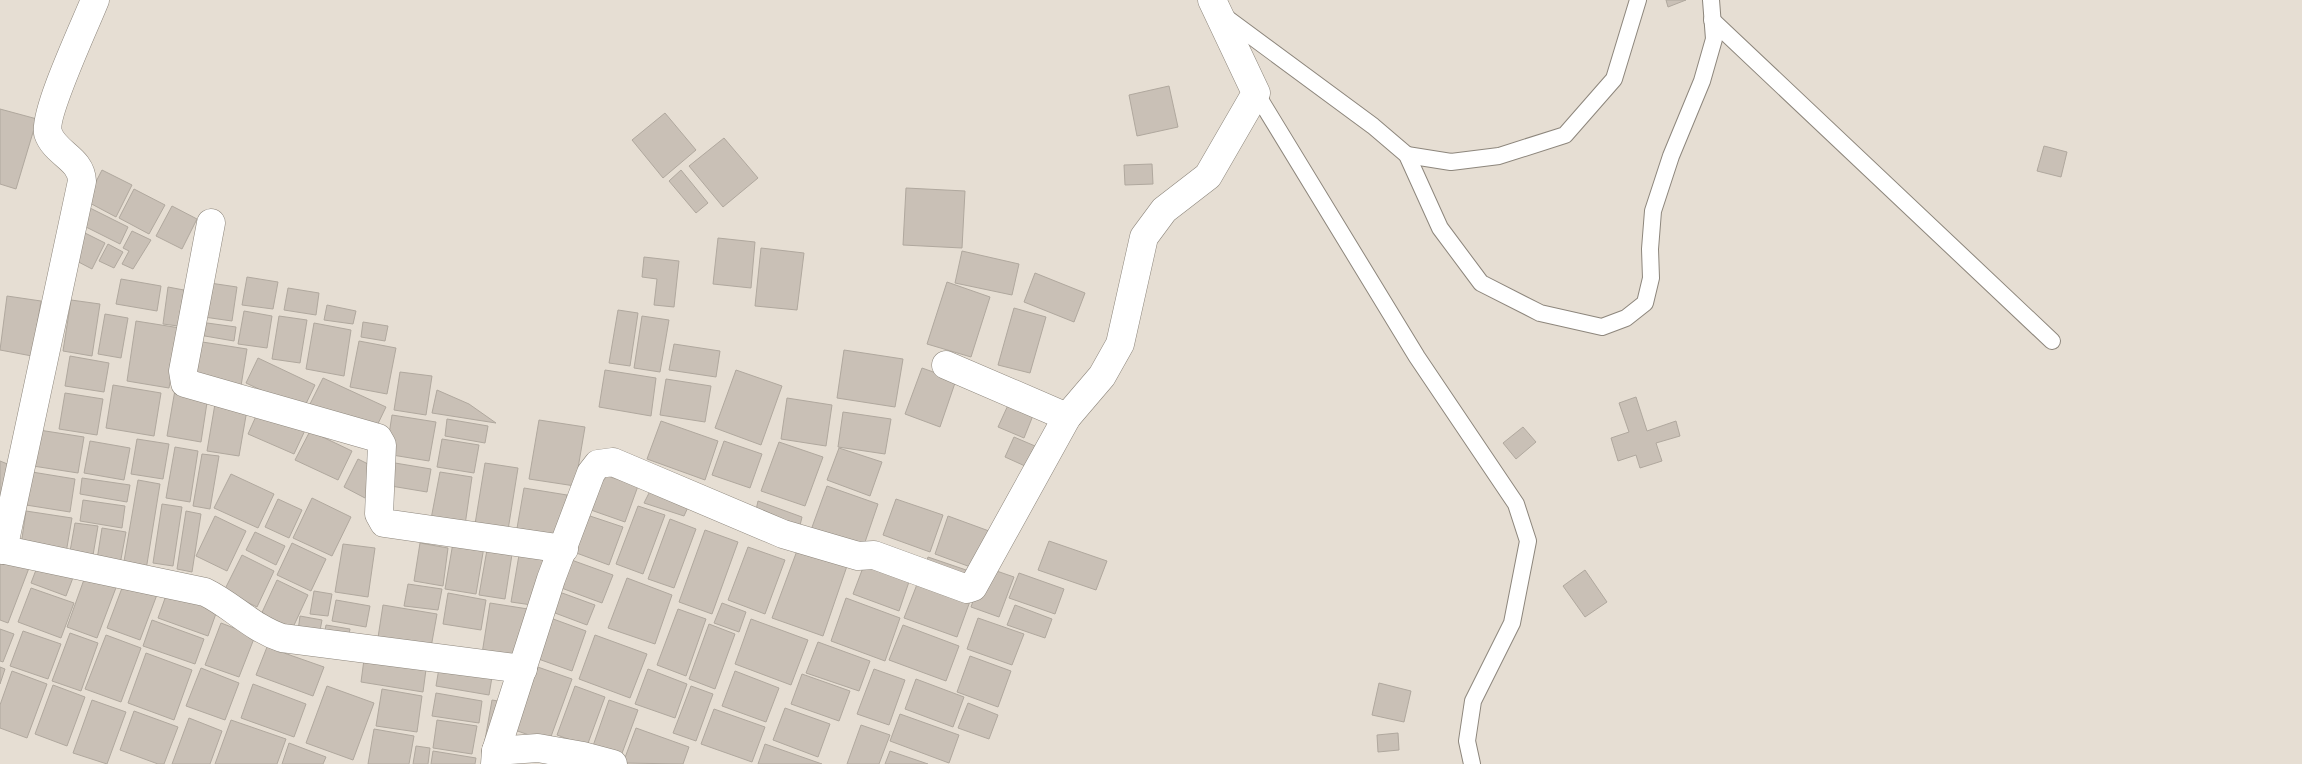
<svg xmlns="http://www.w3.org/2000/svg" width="2302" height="764" viewBox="0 0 2302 764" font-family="'Titillium Web',sans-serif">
<rect width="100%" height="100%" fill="#e6ded3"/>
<g fill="#c9c0b6" stroke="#b0a89e">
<path d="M1666 0H1686L1668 7Z"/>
<path d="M1169 86 1178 127 1137 136 1129 95Z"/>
<path d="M0 109 37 119 16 189 0 184Z"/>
<path d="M665 113 696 150 663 178 632 140Z"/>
<path d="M724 138 758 178 723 207 689 166Z"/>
<path d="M2044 146 2067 152 2061 177 2037 171Z"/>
<path d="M1152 164 1153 184 1125 185 1124 165Z"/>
<path d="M102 170 132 185 116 217 86 201Z"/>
<path d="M681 170 708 203 696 213 669 181Z"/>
<path d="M906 188 965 191 962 248 903 245Z"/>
<path d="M134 189 165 205 149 234 119 218Z"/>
<path d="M172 206 197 219 182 249 156 236Z"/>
<path d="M90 208 128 227 120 244 82 225Z"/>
<path d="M81 231 105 243 92 269 69 257Z"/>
<path d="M132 231 151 240 133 269 122 264 129 251 123 248Z"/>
<path d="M718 238 755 242 751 288 713 284Z"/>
<path d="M108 244 123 252 114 268 99 261Z"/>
<path d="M761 248 804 253 797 310 755 306Z"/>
<path d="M962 251 1019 264 1012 295 955 283Z"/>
<path d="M644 257 679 261 674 307 654 305 657 279 642 277Z"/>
<path d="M1035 273 1085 293 1074 322 1024 302Z"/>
<path d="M247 277 278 282 273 309 242 305Z"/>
<path d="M121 279 161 286 157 311 116 304Z"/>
<path d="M203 282 237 287 232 321 197 316Z"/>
<path d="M947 282 990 297 971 357 927 344Z"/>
<path d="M168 287 184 290 178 326 163 324Z"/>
<path d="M288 288 319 293 316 315 284 310Z"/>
<path d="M7 296 41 301 32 356 0 350Z"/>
<path d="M71 300 100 304 92 356 63 351Z"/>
<path d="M327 305 356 311 353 324 324 320Z"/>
<path d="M1014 308 1046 317 1030 373 998 365Z"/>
<path d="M618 310 638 313 630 366 609 363Z"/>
<path d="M244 311 272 316 267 348 238 344Z"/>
<path d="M105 314 128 318 121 358 98 354Z"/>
<path d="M279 316 307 320 300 363 272 359Z"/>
<path d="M642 316 669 320 660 372 634 368Z"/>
<path d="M136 321 180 328 169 388 127 381Z"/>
<path d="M200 322 236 327 234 341 199 335Z"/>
<path d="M363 322 388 326 385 341 361 337Z"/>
<path d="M314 323 351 330 344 376 306 369Z"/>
<path d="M196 341 247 349 241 386 190 378Z"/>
<path d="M359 341 396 348 387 394 350 387Z"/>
<path d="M674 344 720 351 716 377 669 370Z"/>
<path d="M844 350 903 359 895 407 837 398Z"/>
<path d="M70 356 109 363 104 392 65 386Z"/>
<path d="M258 358 315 385 303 410 246 383Z"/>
<path d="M922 368 956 380 940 427 905 414Z"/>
<path d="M605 370 656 378 651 416 599 407Z"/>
<path d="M736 370 782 386 761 445 715 428Z"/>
<path d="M400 372 432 376 426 415 394 410Z"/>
<path d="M323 378 386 407 373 434 310 404Z"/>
<path d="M666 379 711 386 705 422 660 415Z"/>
<path d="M113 385 161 393 154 436 106 428Z"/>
<path d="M175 390 208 396 201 442 167 436Z"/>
<path d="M437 390 469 404 496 423 432 413Z"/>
<path d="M65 393 103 399 97 435 59 429Z"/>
<path d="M1636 397 1647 431 1676 421 1680 436 1656 443 1662 461 1640 468 1636 455 1618 461 1611 438 1629 432 1619 403Z"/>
<path d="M216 398 248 404 239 456 207 451Z"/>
<path d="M787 398 832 405 826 446 781 439Z"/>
<path d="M1009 403 1034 413 1024 438 998 427Z"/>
<path d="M261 405 307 426 294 454 248 434Z"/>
<path d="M843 412 891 419 885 454 838 447Z"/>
<path d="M392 415 436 422 429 461 386 454Z"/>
<path d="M447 419 488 426 485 443 445 436Z"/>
<path d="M539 420 585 427 575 486 529 479Z"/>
<path d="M661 421 718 441 705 480 647 459Z"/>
<path d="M1523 427 1536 442 1516 459 1503 443Z"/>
<path d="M39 430 84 437 78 473 33 466Z"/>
<path d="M310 431 352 451 338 480 295 460Z"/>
<path d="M1014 437 1035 446 1025 466 1005 457Z"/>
<path d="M137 439 169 444 163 479 131 474Z"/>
<path d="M442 439 479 445 474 473 437 467Z"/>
<path d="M90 441 130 448 124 480 84 473Z"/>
<path d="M724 441 762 454 750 488 712 475Z"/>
<path d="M779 442 823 457 805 506 761 491Z"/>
<path d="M175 447 198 451 190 502 166 498Z"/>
<path d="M839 448 882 462 870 496 827 480Z"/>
<path d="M202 454 219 456 210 509 193 506Z"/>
<path d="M358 459 378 469 365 498 344 487Z"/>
<path d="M0 461 15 467 0 503Z"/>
<path d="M389 462 431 469 427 492 385 485Z"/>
<path d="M485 463 518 468 508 530 475 524Z"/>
<path d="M32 472 75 479 70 512 26 505Z"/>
<path d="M440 472 472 477 465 525 431 519Z"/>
<path d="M231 474 274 494 258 528 214 508Z"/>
<path d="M601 474 638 486 625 522 588 509Z"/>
<path d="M82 478 130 485 127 502 80 494Z"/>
<path d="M138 480 160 484 146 570 123 567Z"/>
<path d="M827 486 878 504 863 548 811 530Z"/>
<path d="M524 488 567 495 560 541 516 534Z"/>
<path d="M650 491 689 505 684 516 644 503Z"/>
<path d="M312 498 351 517 332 556 293 538Z"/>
<path d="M278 499 302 510 289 538 265 527Z"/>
<path d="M896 499 943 515 930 552 883 535Z"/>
<path d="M83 500 125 506 122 528 80 521Z"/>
<path d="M758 501 802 517 798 534 754 519Z"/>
<path d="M162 504 182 507 173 566 153 563Z"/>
<path d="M638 506 665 515 643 574 616 564Z"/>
<path d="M26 511 72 518 66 553 21 545Z"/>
<path d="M186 511 201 514 192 572 177 569Z"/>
<path d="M584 514 623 527 609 565 571 551Z"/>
<path d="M215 516 246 531 227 571 196 556Z"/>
<path d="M948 516 989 531 976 569 935 554Z"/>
<path d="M670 519 696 529 674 588 648 579Z"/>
<path d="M75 523 98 526 92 561 69 557Z"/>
<path d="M102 528 126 532 119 570 96 566Z"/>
<path d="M705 530 738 542 712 614 679 602Z"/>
<path d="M255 532 285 546 276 565 246 550Z"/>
<path d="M454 537 485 541 476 594 445 589Z"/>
<path d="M1049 541 1107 561 1096 590 1038 570Z"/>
<path d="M292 543 326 559 311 591 277 575Z"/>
<path d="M420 543 448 548 443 586 414 581Z"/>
<path d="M343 544 375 548 368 597 335 592Z"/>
<path d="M488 544 513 548 505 599 479 595Z"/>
<path d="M748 547 785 560 765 614 728 600Z"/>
<path d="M798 548 847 566 823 636 772 618Z"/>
<path d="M520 549 547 554 539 606 511 602Z"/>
<path d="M242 555 274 571 257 607 224 591Z"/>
<path d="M867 557 912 573 899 611 853 594Z"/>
<path d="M928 557 972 572 967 585 924 570Z"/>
<path d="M0 558 29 568 8 623 0 620Z"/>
<path d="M566 558 613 575 602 603 556 586Z"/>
<path d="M39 562 74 575 66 596 31 583Z"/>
<path d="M985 567 1014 577 999 617 971 607Z"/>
<path d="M1585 570 1607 602 1585 617 1563 586Z"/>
<path d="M1019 573 1064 589 1055 614 1009 598Z"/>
<path d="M86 574 117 585 97 638 67 627Z"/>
<path d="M921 574 973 593 957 637 904 618Z"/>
<path d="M627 578 672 595 655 644 608 628Z"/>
<path d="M125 580 158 592 140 640 107 628Z"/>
<path d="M277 580 308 595 289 636 258 621Z"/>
<path d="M408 584 442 589 438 610 404 606Z"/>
<path d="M169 587 219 605 208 636 158 618Z"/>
<path d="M31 588 74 603 61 638 18 622Z"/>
<path d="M554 590 595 605 587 625 547 610Z"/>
<path d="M314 591 332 594 328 616 310 614Z"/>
<path d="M448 593 486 600 481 630 443 624Z"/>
<path d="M846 598 900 618 885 661 831 641Z"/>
<path d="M336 600 370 606 366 627 332 621Z"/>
<path d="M490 603 528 609 519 666 481 660Z"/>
<path d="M722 603 746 612 739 632 714 623Z"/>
<path d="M383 605 437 614 430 653 377 644Z"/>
<path d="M1015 605 1052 619 1045 638 1007 625Z"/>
<path d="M678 609 706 619 686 676 657 665Z"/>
<path d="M300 616 322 620 318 641 297 638Z"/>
<path d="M545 616 586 631 572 671 530 656Z"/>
<path d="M978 618 1024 634 1012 665 967 649Z"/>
<path d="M751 619 808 640 791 685 735 664Z"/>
<path d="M152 620 204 639 195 664 143 646Z"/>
<path d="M221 623 255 636 239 677 205 665Z"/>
<path d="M709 624 735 634 715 689 689 679Z"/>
<path d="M326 625 350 629 347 646 323 642Z"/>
<path d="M903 625 959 646 946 681 889 660Z"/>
<path d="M0 629 14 634 3 662 0 661Z"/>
<path d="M23 631 61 644 48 679 10 666Z"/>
<path d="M70 633 98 643 81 691 52 681Z"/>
<path d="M106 635 141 648 121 702 85 689Z"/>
<path d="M595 635 647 654 630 698 579 679Z"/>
<path d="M818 642 870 661 859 691 806 673Z"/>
<path d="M267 647 324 667 313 696 256 675Z"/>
<path d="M365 652 427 662 423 692 361 682Z"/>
<path d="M146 653 192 670 174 720 128 703Z"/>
<path d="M970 656 1011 671 998 707 957 692Z"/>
<path d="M440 662 493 671 489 695 436 686Z"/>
<path d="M532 665 572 679 549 742 509 728Z"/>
<path d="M0 667 5 669 0 684Z"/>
<path d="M201 668 239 683 225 720 186 706Z"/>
<path d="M648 669 687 684 675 718 635 704Z"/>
<path d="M874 669 905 680 889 725 857 714Z"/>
<path d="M12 671 47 684 27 738 0 728V705Z"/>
<path d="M735 671 779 688 766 722 722 706Z"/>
<path d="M802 674 850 691 839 721 791 704Z"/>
<path d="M916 679 964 697 953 727 905 709Z"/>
<path d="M1379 683 1411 691 1404 722 1372 715Z"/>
<path d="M253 684 306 704 294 737 241 718Z"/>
<path d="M53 685 85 697 67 746 35 734Z"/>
<path d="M327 686 374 703 353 760 306 743Z"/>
<path d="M575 686 605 697 587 746 557 735Z"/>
<path d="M691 686 713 694 696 741 673 733Z"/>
<path d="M382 689 422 696 417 732 376 726Z"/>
<path d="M436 693 482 701 479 723 432 716Z"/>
<path d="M92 700 126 712 107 764 73 753Z"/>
<path d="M492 700 504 702 498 742 485 740Z"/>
<path d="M609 700 638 710 621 756 593 746Z"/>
<path d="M968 703 998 715 989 739 958 728Z"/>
<path d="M785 708 830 724 818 757 773 740Z"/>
<path d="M714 709 765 727 752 762 701 744Z"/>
<path d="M134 711 178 727 164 764H158L120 750Z"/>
<path d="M900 714 959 735 949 763 890 741Z"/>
<path d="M189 718 222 731 210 764H172Z"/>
<path d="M231 720 286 739 277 764H215Z"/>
<path d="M437 720 477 726 472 754 433 748Z"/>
<path d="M861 725 890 735 879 764H847Z"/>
<path d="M636 728 689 747 683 764 623 763Z"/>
<path d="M374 729 414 736 409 764H368Z"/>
<path d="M1398 733 1399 750 1378 752 1377 735Z"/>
<path d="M289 743 326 757 323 764H282Z"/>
<path d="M765 744 822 764H758Z"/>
<path d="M416 746 430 748 428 764H413Z"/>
<path d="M433 751 476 758 475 764H431Z"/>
<path d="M890 751 928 764H885Z"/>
</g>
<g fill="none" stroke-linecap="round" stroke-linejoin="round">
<g stroke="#8d867c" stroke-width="18">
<g id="service">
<path d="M1224 16 1373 126 1407 155 1440 228 1481 283 1540 313 1602 327 1626 318 1645 303 1651 278 1650 249 1653 211 1671 156 1702 81 1714 39 1711 0"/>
<path d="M1712 20 2052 341"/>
<path d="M1256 93 1417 357 1516 504 1528 541 1512 623 1473 701 1467 741 1472 764"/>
<path d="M1407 155 1451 162 1499 156 1565 135 1614 79 1638 0"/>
</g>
</g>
<g stroke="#8d867c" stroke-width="29">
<g id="minor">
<path d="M211 223 183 371 185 383 378 438 382 445 379 514 384 523 564 549"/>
<path d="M946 365 1067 417"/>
<path d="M0 549 205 592C232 605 252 628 282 638L523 669"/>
<path d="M3 550 82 181C81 158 55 154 48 133 43 114 86 23 95 0"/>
<path d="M496 751 538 748 583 756 613 764"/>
<path d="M495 764 496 751 551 579 591 473 598 464 613 462 783 534 858 556 874 555 967 589 973 587 1067 417 1102 376 1120 344 1144 237 1164 210 1208 176 1256 93 1212 0"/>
</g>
</g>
<use href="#service" stroke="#fff" stroke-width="16"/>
<use href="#minor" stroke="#fff" stroke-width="28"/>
</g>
</svg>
